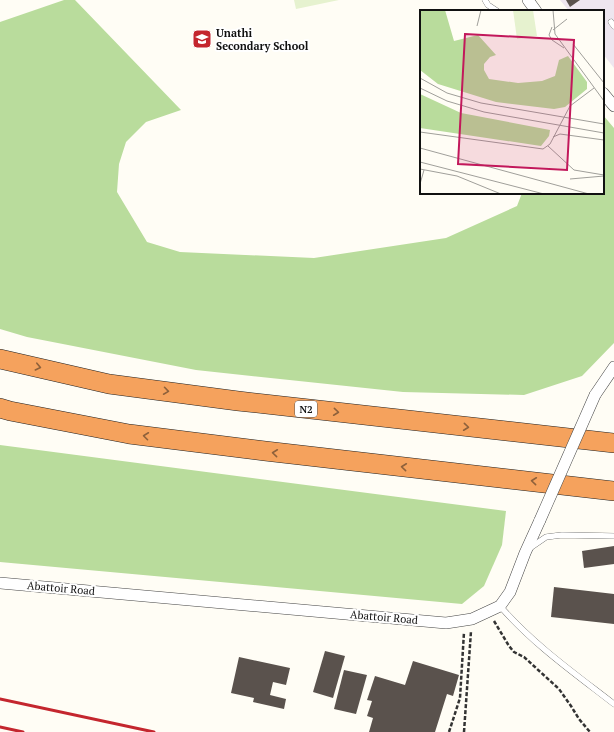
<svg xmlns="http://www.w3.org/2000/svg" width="614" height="732" viewBox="0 0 614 732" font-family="'PT Serif',serif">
<rect width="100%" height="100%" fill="#fffdf5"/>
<path fill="#eee6ef" d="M560 0H614V68L603 54V11H569Z"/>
<g fill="#b9dc9c">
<path d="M64 0H75L181 110 146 122 126 142 119 164 117 192 147 242 180 252 314 258 446 238 517 206 522 193H603V115L614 128V343L582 376 524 395 403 392 196 370 27 337 0 329V22Z"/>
<path d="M0 445 506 511 502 545 484 586 462 604 0 562Z"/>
</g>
<path fill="#e6f2cf" d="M294 0H339L296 9Z"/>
<g fill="#5a524d">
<path d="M566 0H580L570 7Z"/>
<path d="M614 546V564L584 568 582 551Z"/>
<path d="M554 587 614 594V624L551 617Z"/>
<path d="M325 651 345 656 333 698 313 692Z"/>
<path d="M239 657 290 668 286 685 273 682 270 695 286 699 284 709 253 702 254 698 231 693Z"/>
<path d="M413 661 459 675 453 696 447 694 435 732H369L373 718 367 716 372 701 367 700 375 676 405 685Z"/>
<path d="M344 670 367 675 356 714 334 709Z"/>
</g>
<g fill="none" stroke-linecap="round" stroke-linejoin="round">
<g stroke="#444" stroke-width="6">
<g id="service">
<path d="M485 0 488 5 497 11"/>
<path d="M611 22 614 26"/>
<path d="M530 548 546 537 562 535 614 536"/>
<path d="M500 606C533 644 574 673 614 704"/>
</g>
</g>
<g stroke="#444" stroke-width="12">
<g id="minor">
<path d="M528 0 536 11"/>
<path d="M603 93 614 106"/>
<path d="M595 395 614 367"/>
<path d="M0 583 446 623 472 619 500 606 510 592 525 553 540 520"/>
</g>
</g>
<g stroke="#222" stroke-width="20">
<g id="motorway">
<path d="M0 359 109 384 238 401 614 443"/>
<path d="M0 408 10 411 129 434 265 451 614 491"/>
</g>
</g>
<g stroke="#333" stroke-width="2.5" stroke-dasharray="4 2" stroke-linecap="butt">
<path d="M494 621 509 646 514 652 524 657 559 689 571 706 579 719 590 732"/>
<path d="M449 732 460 698 464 632"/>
<path d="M464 732 471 631"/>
</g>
<use href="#service" stroke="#fff" stroke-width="5.5"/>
<use href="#minor" stroke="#fff" stroke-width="11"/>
<use href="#motorway" stroke="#f5a25d" stroke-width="19"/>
<g stroke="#c4262e" stroke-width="3">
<path d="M0 699 154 732"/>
<path d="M0 727 23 732"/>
</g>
<g stroke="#444" stroke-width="12" stroke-linecap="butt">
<path id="minor-bridge" d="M540 520 595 395"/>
</g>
<use href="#minor-bridge" stroke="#fff" stroke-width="11"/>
</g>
<defs><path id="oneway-chevron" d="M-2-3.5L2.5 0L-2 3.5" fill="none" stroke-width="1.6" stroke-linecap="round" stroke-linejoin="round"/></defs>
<g stroke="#8e613b">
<use href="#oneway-chevron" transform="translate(38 367) rotate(13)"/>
<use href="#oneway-chevron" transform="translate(166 391) rotate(8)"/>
<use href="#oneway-chevron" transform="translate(336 412) rotate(6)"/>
<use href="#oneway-chevron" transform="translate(466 427) rotate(6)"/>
<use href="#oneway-chevron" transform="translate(146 436) rotate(-173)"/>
<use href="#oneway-chevron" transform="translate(275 453) rotate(-174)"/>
<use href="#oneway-chevron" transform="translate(404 467) rotate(-174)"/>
<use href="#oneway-chevron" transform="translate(534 481) rotate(-174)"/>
</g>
<defs>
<g id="school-square" transform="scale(1)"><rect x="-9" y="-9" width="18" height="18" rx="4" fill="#c4262e" stroke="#fff"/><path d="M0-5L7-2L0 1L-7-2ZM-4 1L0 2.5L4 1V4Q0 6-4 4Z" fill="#fff"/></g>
</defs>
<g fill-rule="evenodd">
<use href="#school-square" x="202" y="39"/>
</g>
<g text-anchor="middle" stroke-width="4" stroke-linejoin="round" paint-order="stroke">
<rect fill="#fff" stroke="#585858" stroke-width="1" x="295" y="401" width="22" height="16" rx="3"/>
<g font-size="10" font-weight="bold" fill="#111">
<text x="306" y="413">N2</text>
</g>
<g font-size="11" font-weight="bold" fill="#111" stroke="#fff" text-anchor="start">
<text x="216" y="37">Unathi<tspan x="216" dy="13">Secondary School</tspan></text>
</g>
<g font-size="11" fill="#111" stroke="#fff">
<text transform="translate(61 588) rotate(5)" y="4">Abattoir Road</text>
<text transform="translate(384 617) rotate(5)" y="4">Abattoir Road</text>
</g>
</g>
<g transform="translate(420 10)">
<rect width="184" height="184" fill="#fffdf5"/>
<path d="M0 0H25L34 31 58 25 76 45 70 47 64 54V60L69 69 98 73 122 71 135 66 139 50 148 46 167 72V79L145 97 134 99 76 92 18 74 0 60ZM0 84 41 103 130 120 129 126 121 136 0 118Z" fill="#b9dc9c"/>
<path d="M93 0H113L117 26 97 29Z" fill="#e6f2cf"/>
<path fill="none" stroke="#a09f9a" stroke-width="1" d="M133 0 135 24 184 91M57 16 61 0M132 17 129 25 132 30 144 38M133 20 147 9M153 34 184 73M0 68 27 83 61 93 184 114M0 78 27 91 64 102 184 123M0 122 123 139 130 134 150 96 174 78M133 127 140 124 184 130M128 136 154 160 184 165M0 138 169 184M0 152 124 184M0 159 37 166 81 184M150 169 184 166M0 174 4 160"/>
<path fill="#c2185b" fill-opacity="0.15" stroke="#c2185b" stroke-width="2" d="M45 24 154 30 147 160 38 154Z"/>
<rect width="184" height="184" fill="none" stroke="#111" stroke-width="2"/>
</g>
</svg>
